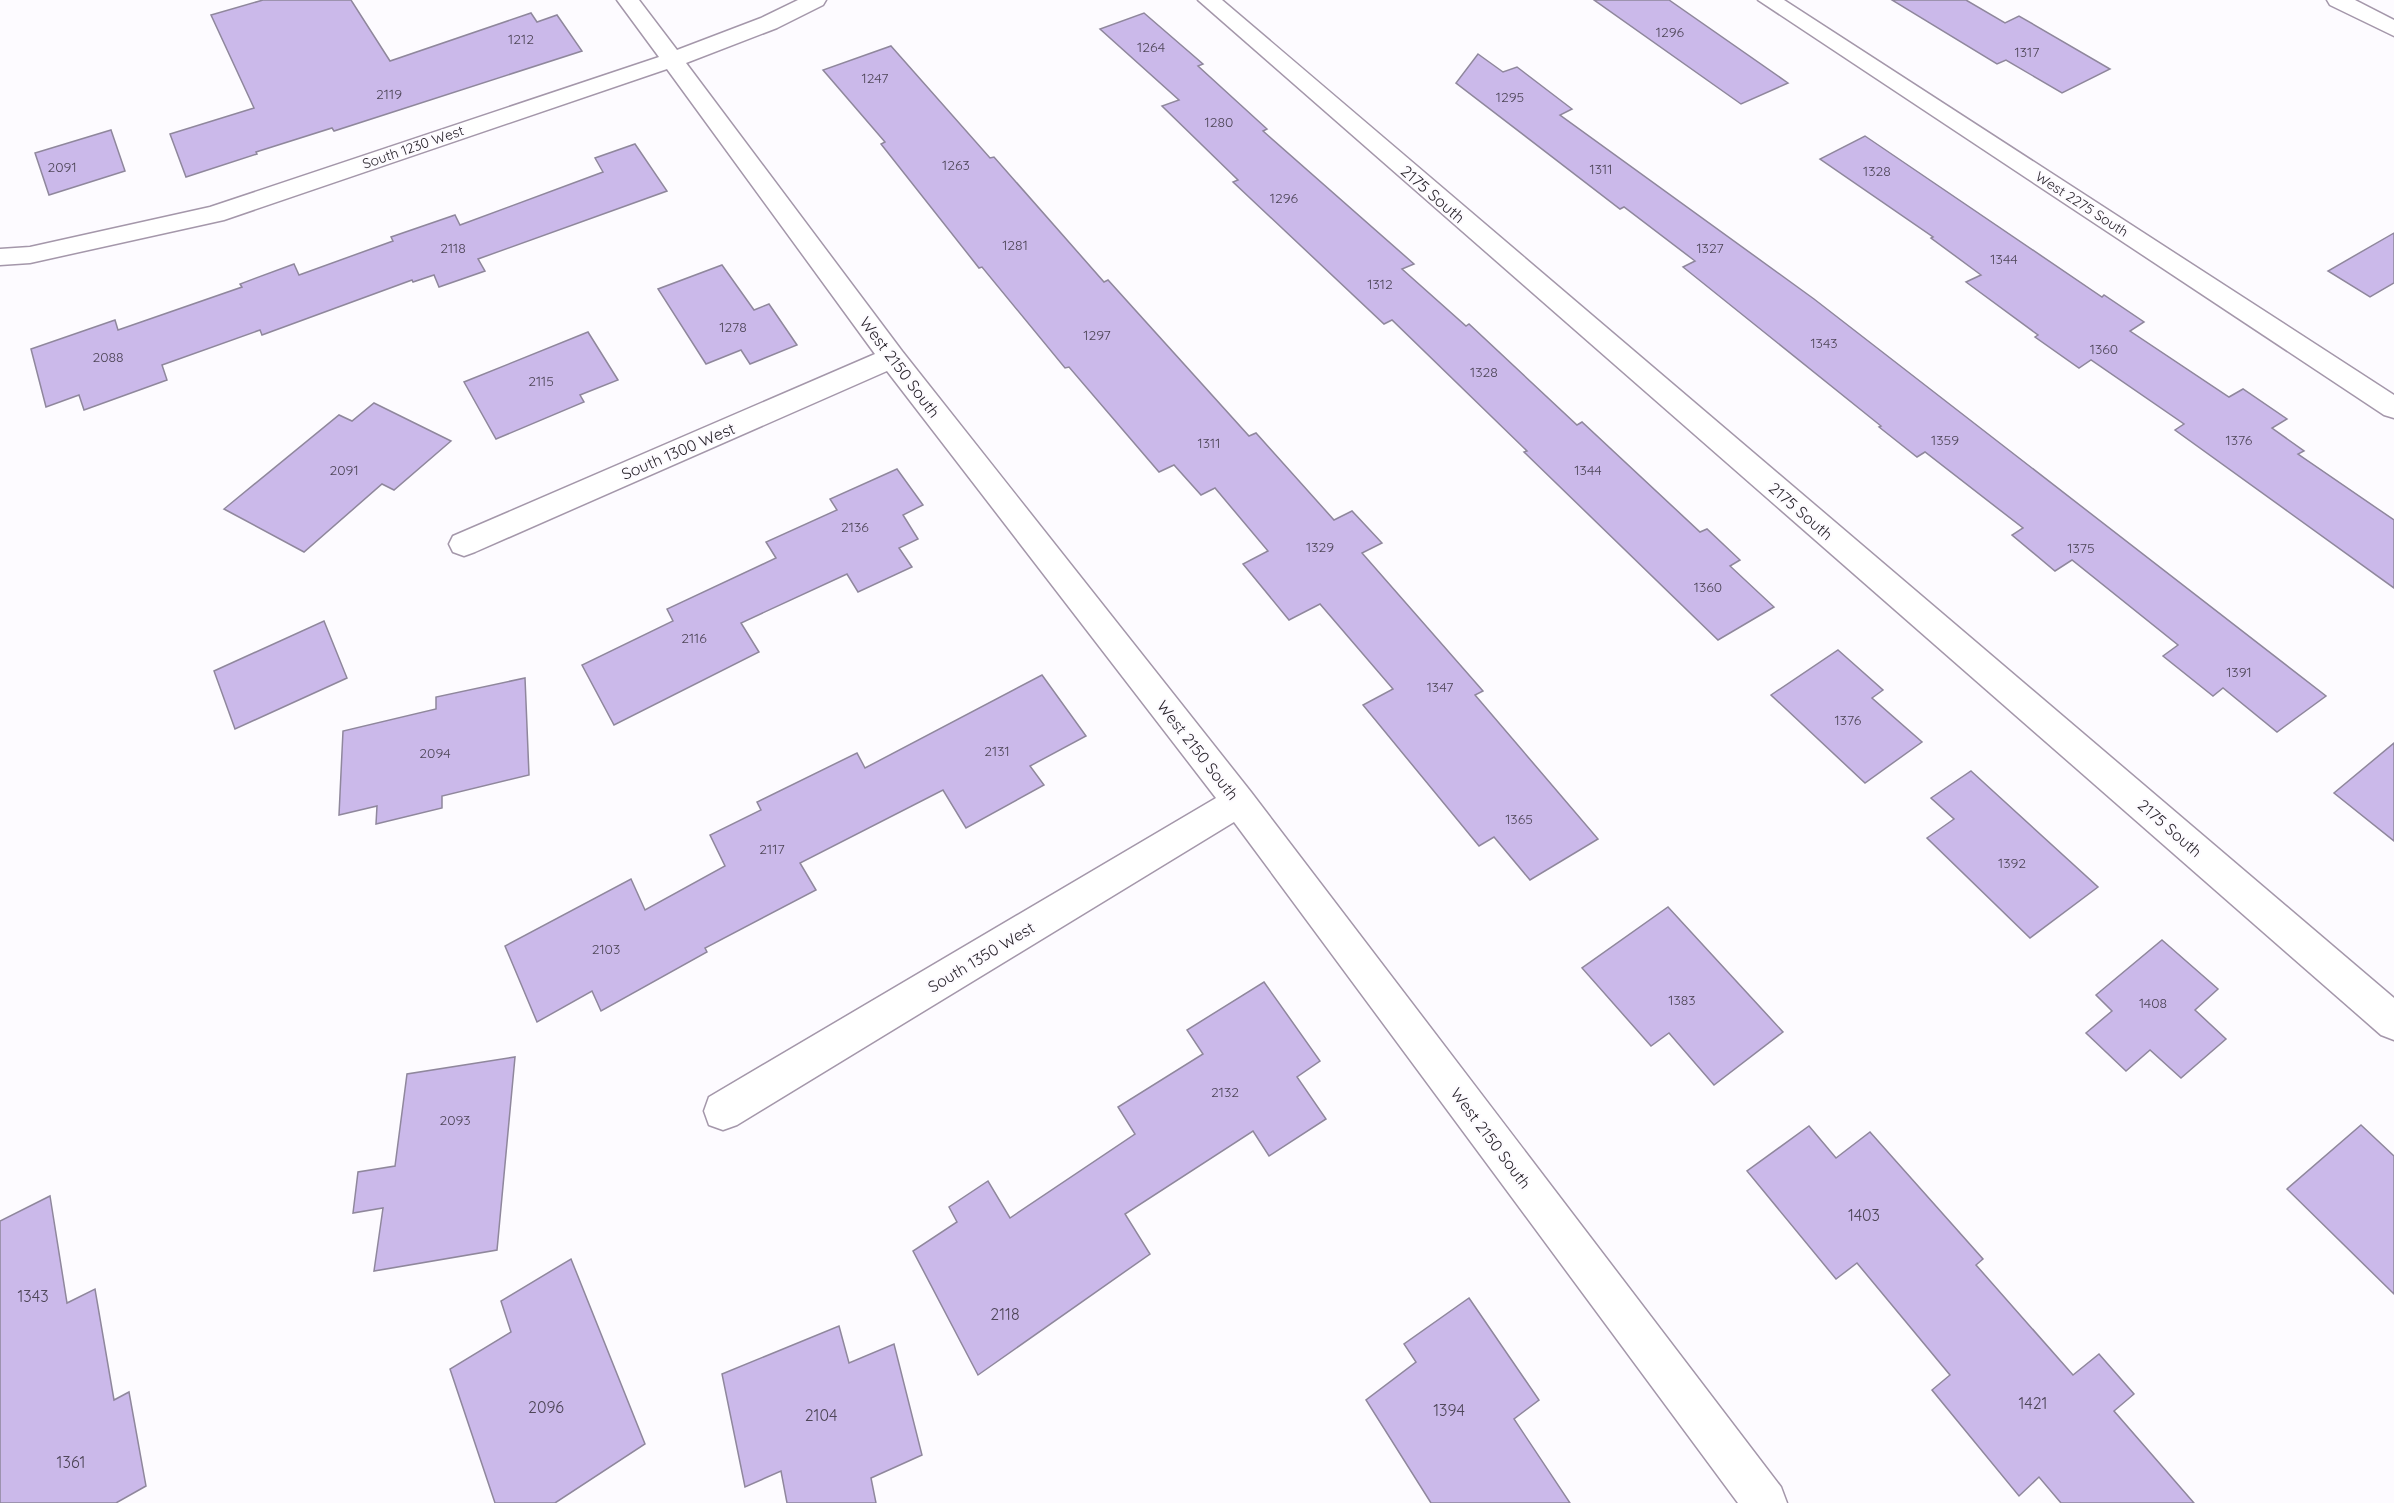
<svg xmlns="http://www.w3.org/2000/svg" width="2394" height="1503" viewBox="0 0 2394 1503" font-family="Quicksand,sans-serif">
<rect width="100%" height="100%" fill="#fdfbff"/>
<g fill="#cbb9ea" stroke="#8f879c" stroke-width="1.5">
<path d="M263 0H351L390 61 531 13 537 22 557 15 582 51 334 131 332 128 256 152 257 154 186 177 170 134 254 108 211 15Z"/>
<path d="M1594 0H1669L1788 83 1741 104Z"/>
<path d="M1892 0H1966L2005 23 2019 16 2110 69 2062 93 2006 60 1997 64Z"/>
<path d="M1144 13 1203 64 1198 66 1267 129 1263 131 1414 264 1402 269 1466 326 1469 324 1577 425 1582 422 1700 532 1707 529 1740 560 1730 566 1774 607 1718 640 1524 452 1527 451 1392 320 1384 324 1233 182 1238 180 1162 106 1179 100 1100 29Z"/>
<path d="M891 46 990 158 994 157 1104 282 1108 280 1249 436 1256 433 1334 520 1352 511 1382 543 1362 553 1483 691 1475 695 1598 839 1530 880 1494 837 1479 846 1363 705 1393 689 1320 604 1289 620 1243 564 1268 551 1215 488 1201 495 1174 465 1159 472 1069 367 1065 368 982 267 979 268 881 144 885 142 823 70Z"/>
<path d="M1478 54 1503 72 1517 67 1572 109 1560 115 1814 299 2326 696 2277 732 2223 688 2213 696 2163 656 2178 645 2072 560 2055 571 2012 535 2023 528 1925 452 1917 457 1879 427 1881 426 1683 267 1695 261 1624 207 1620 209 1456 83Z"/>
<path d="M111 130 125 171 49 195 35 153Z"/>
<path d="M1865 136 2102 297 2104 295 2144 322 2130 331 2229 397 2243 389 2287 419 2272 428 2304 451 2298 454 2394 520V588L2175 430 2184 424 2091 360 2079 368 2035 337 2038 335 1966 282 1981 275 1931 238 1933 237 1820 159Z"/>
<path d="M635 144 667 191 478 259 485 271 439 287 434 275 413 282 412 280 262 335 260 330 162 365 167 380 84 410 79 395 46 407 31 349 115 320 118 330 242 287 240 284 294 264 299 275 393 241 391 237 455 215 460 225 603 172 595 158Z"/>
<path d="M2394 233V283L2370 297 2328 271Z"/>
<path d="M722 265 754 310 769 304 797 345 750 364 741 350 706 364 658 289Z"/>
<path d="M588 332 618 380 580 395 584 402 496 439 464 382Z"/>
<path d="M374 403 451 441 394 490 382 484 304 552 224 509 339 415 352 421Z"/>
<path d="M897 469 923 505 903 515 918 539 899 548 912 567 858 592 847 574 741 623 759 652 614 725 582 665 673 621 667 609 776 558 766 542 837 510 830 499Z"/>
<path d="M324 621 347 678 235 729 214 671Z"/>
<path d="M1838 650 1883 690 1872 698 1922 742 1865 783 1771 695Z"/>
<path d="M1042 675 1086 736 1030 766 1044 785 966 828 943 790 800 863 816 890 705 948 707 952 601 1011 592 991 537 1022 505 946 631 879 645 910 725 866 710 835 761 810 757 802 857 753 865 768Z"/>
<path d="M525 678 529 775 442 796V808L376 824 377 806 339 815 343 731 436 709V697Z"/>
<path d="M2394 743V841L2334 793Z"/>
<path d="M1971 771 2098 887 2030 938 1927 838 1954 819 1931 798Z"/>
<path d="M1668 907 1783 1032 1714 1085 1669 1033 1651 1046 1582 968Z"/>
<path d="M2162 940 2218 989 2195 1010 2226 1039 2181 1078 2150 1050 2126 1071 2086 1033 2112 1011 2096 995Z"/>
<path d="M1264 982 1320 1061 1297 1077 1326 1119 1269 1156 1253 1131 1125 1214 1150 1254 978 1375 913 1251 957 1222 949 1207 988 1181 1010 1218 1135 1134 1118 1107 1203 1054 1187 1030Z"/>
<path d="M515 1057 497 1250 374 1271 383 1208 353 1213 358 1172 395 1166 407 1074Z"/>
<path d="M2361 1125 2394 1156V1294L2287 1189Z"/>
<path d="M1809 1126 1836 1158 1870 1132 1983 1259 1976 1265 2073 1375 2099 1354 2134 1394 2114 1411 2194 1503H2061L2039 1477 2019 1496 1932 1390 1950 1375 1857 1263 1836 1279 1747 1171Z"/>
<path d="M50 1196 67 1303 95 1289 114 1400 129 1392 146 1486 116 1503H0V1221Z"/>
<path d="M571 1259 645 1444 555 1503H495L450 1369 511 1332 501 1301Z"/>
<path d="M1469 1298 1539 1400 1514 1419 1570 1503H1431L1366 1400 1416 1362 1404 1344Z"/>
<path d="M839 1326 849 1363 894 1344 922 1455 871 1478 876 1503H787L781 1471 745 1487 722 1374Z"/>
</g>
<g fill="none" stroke-linecap="round" stroke-linejoin="round">
<g stroke="#a497aa" stroke-width="3">
<g id="minor">
<path d="M617 0H639L677 50 761 18 798 0H826L823 5 777 28 686 63 902 351 1251 792 1781 1487 1787 1503H1738L1234 822 737 1125 723 1130 709 1125 704 1111 709 1097 1216 798 887 371 475 552 464 556 453 552 449 544 453 536 875 354 667 69 224 220 30 263 0 265V249L30 247 210 207 659 57Z"/>
<path d="M1198 0H1222L2394 998V1040L2381 1035Z"/>
<path d="M1758 0H1784L2394 395V418L2384 415Z"/>
<path d="M2327 0H2355L2394 20V36L2330 5Z"/>
</g>
</g>
<use href="#minor" fill="#fff" fill-rule="evenodd"/>
</g>
<g text-anchor="middle" stroke-width="4.5" stroke-linejoin="round" paint-order="stroke">
<g font-size="14" fill="#4e4658">
<text x="1670" y="37">1296</text>
<text x="521" y="44">1212</text>
<text x="1151" y="52">1264</text>
<text x="2027" y="57">1317</text>
<text x="875" y="83">1247</text>
<text x="389" y="99">2119</text>
<text x="1510" y="102">1295</text>
<text x="1219" y="127">1280</text>
<text x="956" y="170">1263</text>
<text x="62" y="172">2091</text>
<text x="1601" y="174">1311</text>
<text x="1877" y="176">1328</text>
<text x="1284" y="203">1296</text>
<text x="1015" y="250">1281</text>
<text x="453" y="253">2118</text>
<text x="1710" y="253">1327</text>
<text x="2004" y="264">1344</text>
<text x="1380" y="289">1312</text>
<text x="733" y="332">1278</text>
<text x="1097" y="340">1297</text>
<text x="1824" y="348">1343</text>
<text x="2104" y="354">1360</text>
<text x="108" y="362">2088</text>
<text x="1484" y="377">1328</text>
<text x="541" y="386">2115</text>
<text x="1945" y="445">1359</text>
<text x="2239" y="445">1376</text>
<text x="1209" y="448">1311</text>
<text x="344" y="475">2091</text>
<text x="1588" y="475">1344</text>
<text x="855" y="532">2136</text>
<text x="1320" y="552">1329</text>
<text x="2081" y="553">1375</text>
<text x="1708" y="592">1360</text>
<text x="694" y="643">2116</text>
<text x="2239" y="677">1391</text>
<text x="1440" y="692">1347</text>
<text x="1848" y="725">1376</text>
<text x="997" y="756">2131</text>
<text x="435" y="758">2094</text>
<text x="1519" y="824">1365</text>
<text x="772" y="854">2117</text>
<text x="2012" y="868">1392</text>
<text x="606" y="954">2103</text>
<text x="1682" y="1005">1383</text>
<text x="2153" y="1008">1408</text>
<text x="1225" y="1097">2132</text>
<text x="455" y="1125">2093</text>
</g>
<g font-size="14" fill="#241f27" stroke="#fdfbff">
<text transform="translate(413 147) rotate(-19)" y="5">South 1230 West</text>
<text transform="translate(2082 204) rotate(33)" y="5">West 2275 South</text>
</g>
<g font-size="16" fill="#241f27" stroke="#fdfbff">
<text transform="translate(1433 194) rotate(41)" y="6">2175 South</text>
<text transform="translate(900 367) rotate(53)" y="6">West 2150 South</text>
<text transform="translate(678 451) rotate(-23)" y="6">South 1300 West</text>
<text transform="translate(1801 511) rotate(41)" y="6">2175 South</text>
<text transform="translate(1198 750) rotate(52)" y="6">West 2150 South</text>
<text transform="translate(2170 828) rotate(41)" y="6">2175 South</text>
<text transform="translate(981 957) rotate(-31)" y="6">South 1350 West</text>
<text transform="translate(1491 1138) rotate(53)" y="6">West 2150 South</text>
</g>
<g font-size="16" fill="#4e4658">
<text x="1864" y="1221">1403</text>
<text x="33" y="1302">1343</text>
<text x="1005" y="1320">2118</text>
<text x="2033" y="1409">1421</text>
<text x="546" y="1413">2096</text>
<text x="1449" y="1416">1394</text>
<text x="821" y="1421">2104</text>
<text x="71" y="1468">1361</text>
</g>
</g>
</svg>
